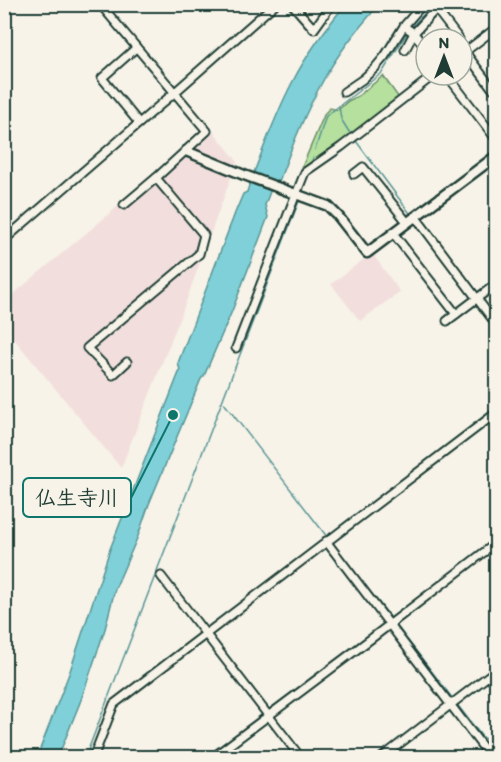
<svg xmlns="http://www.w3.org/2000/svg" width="501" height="762" viewBox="0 0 501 762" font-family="Itim,'Klee One',sans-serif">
<rect width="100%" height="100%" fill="#f7f3e8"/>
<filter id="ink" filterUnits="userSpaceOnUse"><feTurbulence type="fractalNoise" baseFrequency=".0167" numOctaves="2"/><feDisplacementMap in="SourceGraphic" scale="12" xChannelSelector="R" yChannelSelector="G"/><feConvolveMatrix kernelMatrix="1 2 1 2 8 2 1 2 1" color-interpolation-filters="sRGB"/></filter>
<g filter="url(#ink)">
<g fill="#f2dfdd">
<path d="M209 126 237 161 181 315 121 468 5 328 4 302 109 214Z"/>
<path d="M372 253 400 292 360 321 331 284Z"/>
</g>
<path fill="#b5e09e" stroke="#6a8e69" stroke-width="1.5" d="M383 76 399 98 308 168 302 167 325 113 330 108 338 110 348 101 358 96Z"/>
<g fill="#7fd0d8" stroke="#599596" stroke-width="1.5">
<path d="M345 5H379C359 27 339 52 324 79 305 112 291 149 278 184L253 175C265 144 277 111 293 81 307 54 326 28 345 5Z"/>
<path d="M250 182 271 189 265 205 268 217 232 311 204 376 201 379 149 504 138 536 115 589 105 629 81 700 58 757 35 758 40 749 70 671 110 549 180 370 178 363 235 213 243 194 247 192Z"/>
</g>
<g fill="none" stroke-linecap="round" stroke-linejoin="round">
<g stroke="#599596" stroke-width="1.5">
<path d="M411 27 434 4"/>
<path d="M339 106 341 119 351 135"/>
<path d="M356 141 412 216"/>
<path d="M315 150 326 116 382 73 407 33"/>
<path d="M311 163 313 158"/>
<path d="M302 191 307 177"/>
<path d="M224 403 328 538"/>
<path d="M331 542 391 618"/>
<path d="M396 625 453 699"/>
<path d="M456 703 483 738 496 743"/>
<path d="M85 758 299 201"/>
</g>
<path stroke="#7fd0d8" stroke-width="10" d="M4 7 9 4"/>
<g stroke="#1f3d34" stroke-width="11">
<g id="minor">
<path d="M100 4 207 131 156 178 204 235 199 254 87 348 113 375 127 362"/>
<path d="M292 4 314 29 332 4"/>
<path d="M440 4 436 9 459 39"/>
<path d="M404 26 414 33 405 50"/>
<path d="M136 48 102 78 139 123"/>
<path d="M426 49 414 33 436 9"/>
<path d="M465 52 492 88"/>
<path d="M462 54 496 28"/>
<path d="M447 75 496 139"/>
<path d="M344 92 363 79 375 68 385 56 404 26 423 4"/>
<path d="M354 174 363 167 407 222"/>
<path d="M297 192 305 172 341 147 434 75"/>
<path d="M124 205 156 178"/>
<path d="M415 216 496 324"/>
<path d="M393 233 456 314"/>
<path d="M4 240 174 93 275 4"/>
<path d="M447 321 496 284"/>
<path d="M236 348 294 199"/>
<path d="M326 541 491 758"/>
<path d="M161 576 301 758"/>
<path d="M93 758 114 704 496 413"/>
<path d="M212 758 372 638 496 543"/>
<path d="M381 758 496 670"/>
</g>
</g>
<g stroke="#1f3d34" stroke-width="13">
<path id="tertiary" d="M186 151 244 175 328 206 338 216 367 253 496 156"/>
</g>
<use href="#minor" stroke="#f7f3e8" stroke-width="7"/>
<use href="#tertiary" stroke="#f7f3e8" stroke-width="8"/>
</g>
</g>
<path fill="none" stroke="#0f766e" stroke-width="2" d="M173 415L131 498"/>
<circle fill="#0f766e" stroke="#f7f3e8" stroke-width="2" cx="173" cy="415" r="6"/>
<rect fill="#f7f3e8" stroke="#0f766e" stroke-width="2" x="23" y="478" width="108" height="39" rx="6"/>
<g font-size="21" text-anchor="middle" font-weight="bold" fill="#1f3d34">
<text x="77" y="505">仏生寺川</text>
</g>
<rect width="501" height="762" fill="none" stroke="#f7f3e8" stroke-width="24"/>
<rect x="12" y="12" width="477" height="738" fill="none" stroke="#1f3d34" stroke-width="2" filter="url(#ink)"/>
<g transform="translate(444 57)"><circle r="28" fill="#f7f3e8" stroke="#a1aaa0" stroke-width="1.5"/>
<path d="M0-4.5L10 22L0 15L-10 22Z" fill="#1f3d34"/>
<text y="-9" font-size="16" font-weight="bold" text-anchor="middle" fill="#1f3d34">N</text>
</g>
</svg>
